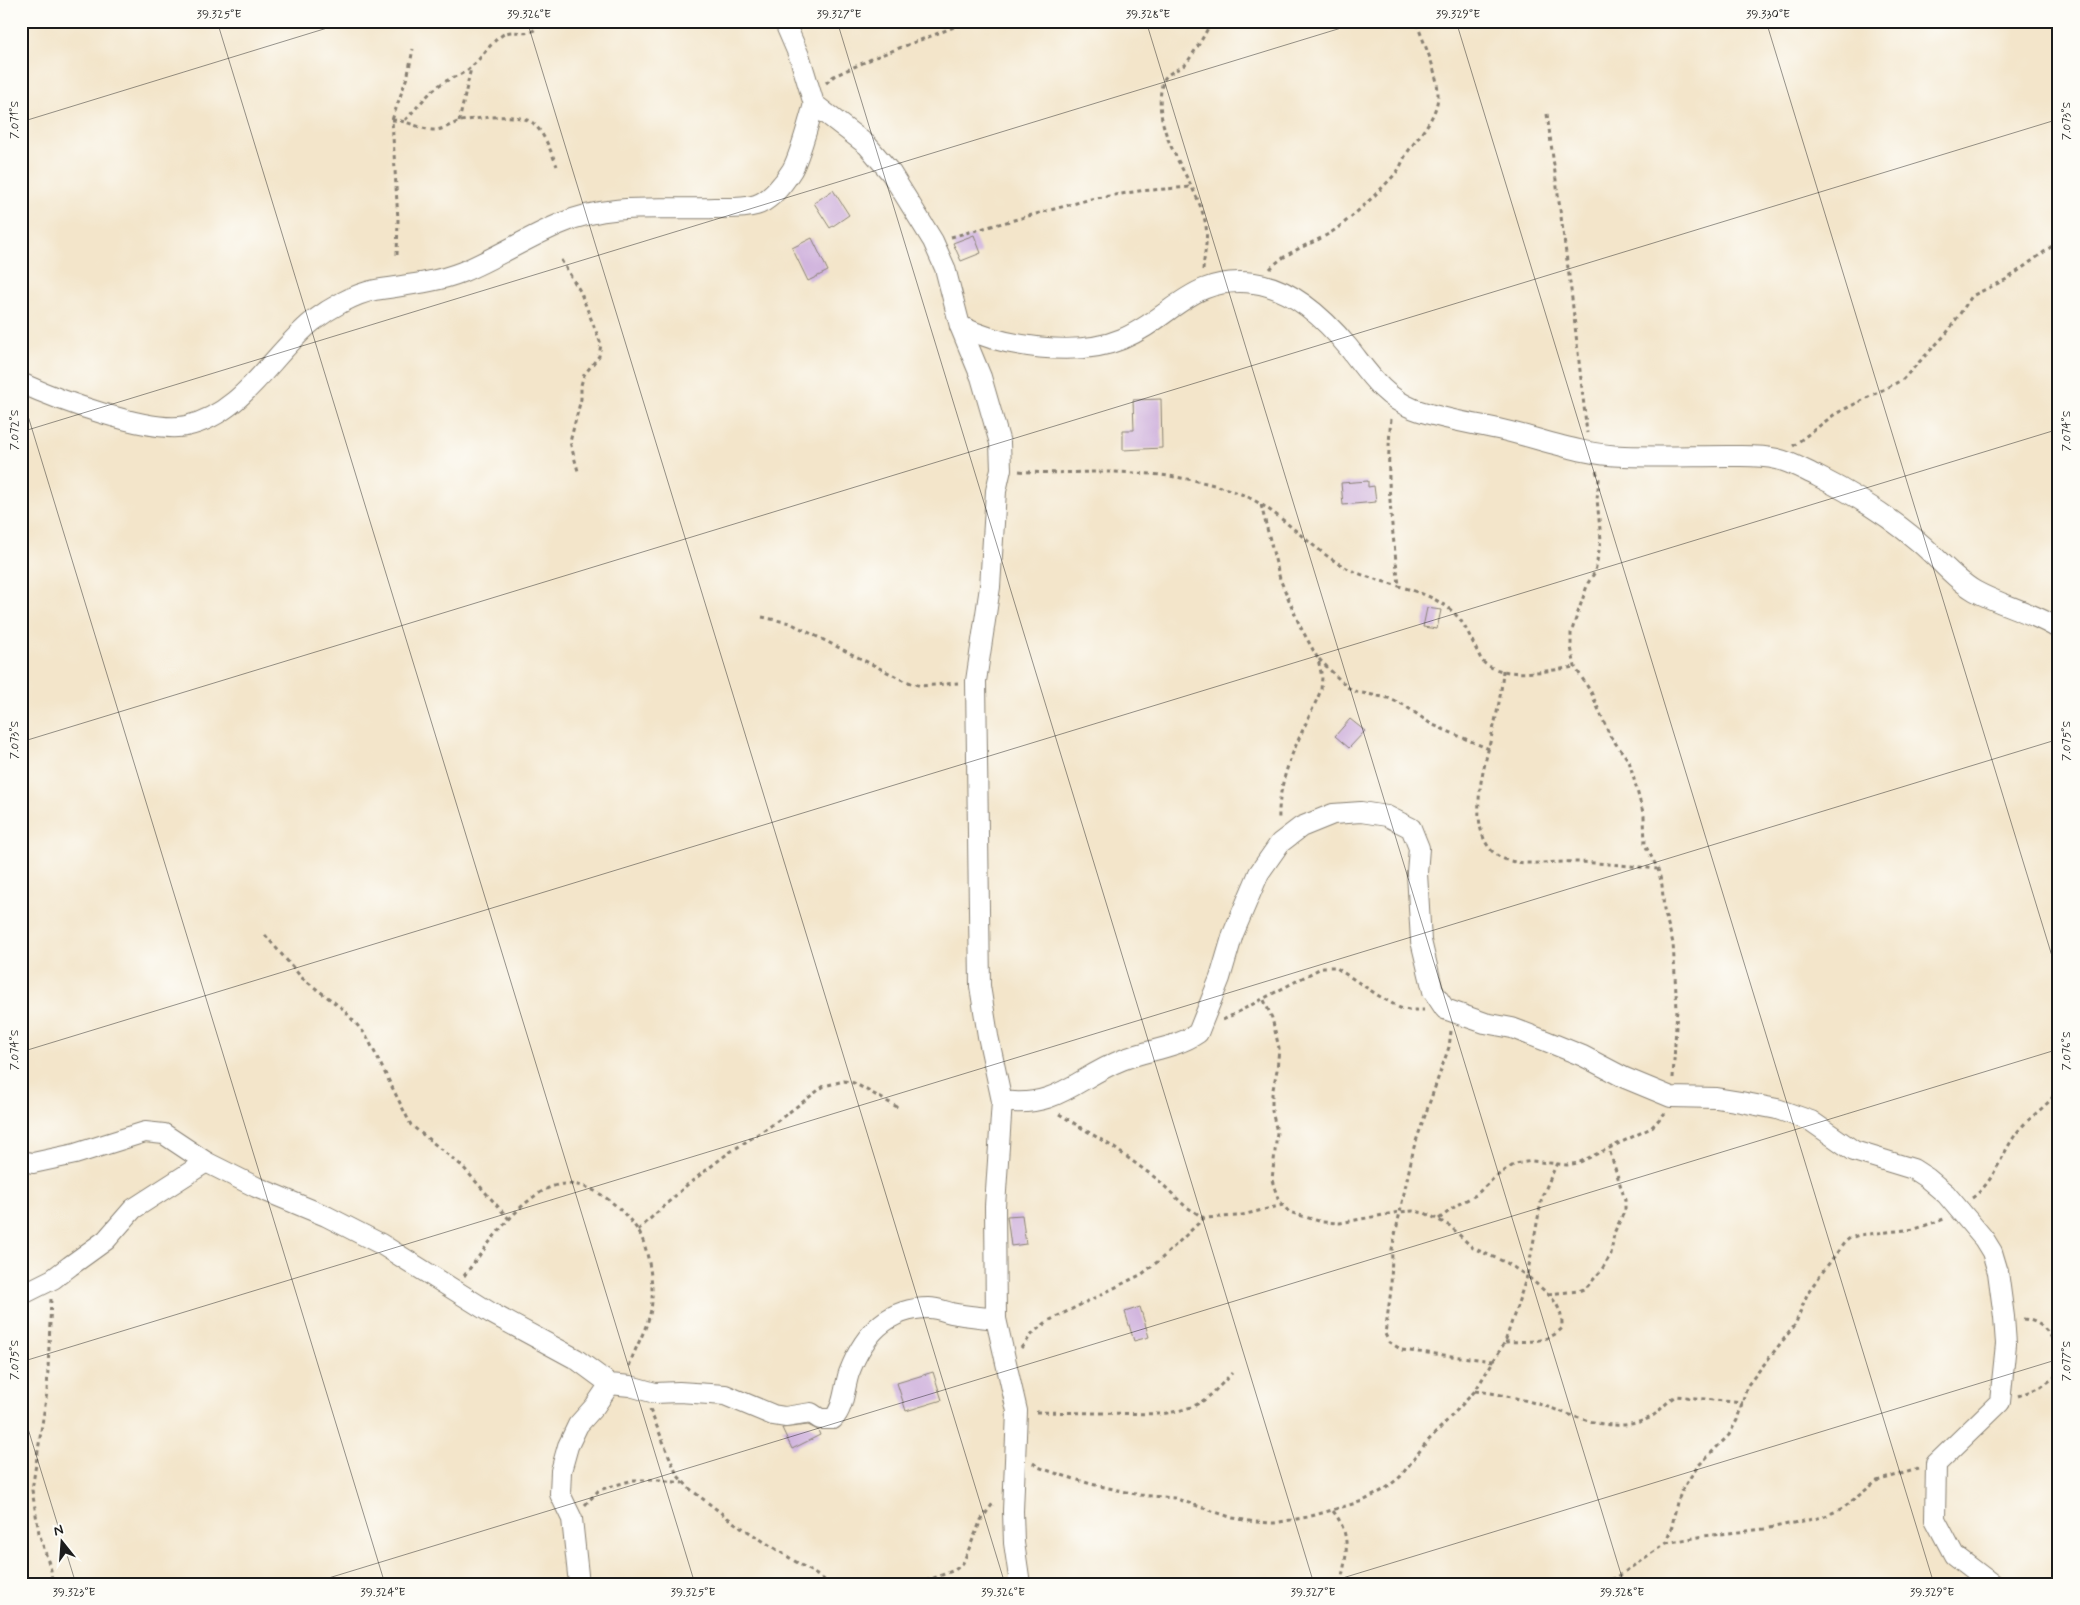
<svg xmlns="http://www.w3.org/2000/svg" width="2080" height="1605" viewBox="0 0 2080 1605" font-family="Mynerve,sans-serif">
<rect width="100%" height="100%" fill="#fdfcf7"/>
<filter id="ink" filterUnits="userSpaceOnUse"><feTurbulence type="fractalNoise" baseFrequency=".02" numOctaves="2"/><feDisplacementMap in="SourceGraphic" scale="10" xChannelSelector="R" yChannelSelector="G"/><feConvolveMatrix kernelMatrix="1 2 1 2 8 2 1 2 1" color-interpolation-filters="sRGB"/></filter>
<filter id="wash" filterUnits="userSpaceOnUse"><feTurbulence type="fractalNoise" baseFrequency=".0096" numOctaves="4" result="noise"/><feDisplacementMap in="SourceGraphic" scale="20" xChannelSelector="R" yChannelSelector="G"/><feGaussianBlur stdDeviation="1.12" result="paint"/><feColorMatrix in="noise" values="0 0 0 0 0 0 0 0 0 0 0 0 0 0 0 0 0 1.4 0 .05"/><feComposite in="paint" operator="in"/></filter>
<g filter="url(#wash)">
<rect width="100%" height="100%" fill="#f3e5ca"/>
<g id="blocks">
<g fill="#d1b5de">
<path d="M833 190 849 215 830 228 814 203Z"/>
<path d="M974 235 981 253 961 261 953 243Z"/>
<path d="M812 238 828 271 808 281 792 248Z"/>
<path d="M1161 399 1162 448 1123 450V430H1134L1133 400Z"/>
<path d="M1368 481V487L1374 486 1376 502 1343 505 1341 483Z"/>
<path d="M1427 608 1441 610 1437 629 1423 627Z"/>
<path d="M1350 719 1365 731 1349 748 1335 736Z"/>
<path d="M1022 1215 1026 1244 1011 1246 1007 1216Z"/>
<path d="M1140 1307 1149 1337 1134 1341 1125 1312Z"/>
<path d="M933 1372 942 1400 906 1411 897 1383Z"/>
<path d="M808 1425 818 1430 820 1435 792 1449 782 1428Z"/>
</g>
</g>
</g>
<g filter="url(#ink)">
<use href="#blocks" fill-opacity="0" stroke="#888073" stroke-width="1"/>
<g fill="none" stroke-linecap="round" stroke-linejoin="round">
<g stroke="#888073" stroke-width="22">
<g id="minor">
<path d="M784 21 800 58 814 104 867 145 891 173 933 241 945 268 960 326 981 377 1000 443 1001 469 996 491 990 587 976 681 980 986 988 1036 1002 1101 995 1206 996 1319 1017 1411 1013 1511 1014 1543 1020 1584"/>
<path d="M960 326C1003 347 1077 358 1122 339 1172 318 1191 275 1254 283 1292 288 1324 318 1348 347 1368 372 1383 397 1414 409 1441 419 1470 423 1498 429 1539 438 1581 455 1624 456 1659 457 1693 456 1728 456 1744 456 1762 455 1777 459 1791 462 1804 470 1817 476 1853 494 1889 516 1920 543 1938 558 1954 579 1975 591 2002 606 2033 612 2059 629"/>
<path d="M21 383C56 399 150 434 186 426 243 414 271 355 313 321 330 308 354 294 375 290 405 285 434 283 462 272 496 258 528 237 562 223 611 202 663 210 714 208 727 208 743 209 756 205 770 201 784 183 792 170 800 156 809 121 814 104"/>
<path d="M1002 1101C1057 1109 1076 1078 1122 1060 1147 1050 1176 1048 1198 1033L1220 978 1233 934 1259 873 1280 843 1301 827 1333 814 1361 812 1387 816 1411 828 1419 848 1417 873 1421 941 1433 991 1445 1009 1485 1023 1512 1028 1546 1041 1583 1056 1625 1078 1671 1097 1716 1098 1741 1102 1777 1109 1811 1121 1854 1151 1913 1169 1927 1178 1946 1194 1984 1239 1992 1252 1998 1272 2004 1317 2006 1344 2000 1402 1936 1464 1935 1519 1954 1555 1992 1584"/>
<path d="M21 1161 33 1163 75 1154 145 1132 164 1134 206 1162 256 1187 326 1216 381 1244 491 1313 576 1359 610 1384 630 1386 655 1393 679 1392 725 1395 773 1415 785 1417 811 1413 820 1419H833C844 1408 844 1388 849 1373 863 1336 886 1308 929 1308 936 1308 944 1311 951 1313 966 1316 981 1317 996 1319"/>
<path d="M21 1295 53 1279 70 1266 106 1240 133 1209 206 1162"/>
<path d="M579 1584 572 1519 560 1494 561 1471 568 1446 578 1425 595 1406 610 1384"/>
</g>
</g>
<g stroke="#888073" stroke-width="3" stroke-dasharray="4 4" stroke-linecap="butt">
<path d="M826 83 834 76 876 57 970 21"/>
<path d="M1547 114 1571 290 1587 433"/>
<path d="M392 120C408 120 423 131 436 130 445 129 453 123 461 121 479 118 518 112 533 123 545 134 551 152 557 166"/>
<path d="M405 120C418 107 428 92 444 82 453 77 464 74 471 67 482 58 489 44 501 36 514 25 531 43 541 21"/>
<path d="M459 122 471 68"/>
<path d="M951 237 1091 199 1139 191 1190 187"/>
<path d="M397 255 398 220 392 120 408 74 413 49"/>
<path d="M561 260 580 291 601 344 599 356 584 375 581 385V399L570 442 578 471"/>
<path d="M1270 269C1287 250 1314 244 1335 230 1356 214 1378 193 1396 173 1401 167 1403 159 1407 153 1419 135 1438 117 1438 94 1438 72 1423 42 1416 21"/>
<path d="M1203 270C1204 255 1209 236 1205 221 1194 175 1151 137 1162 85 1165 70 1180 72 1188 61 1196 49 1206 34 1211 21"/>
<path d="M1391 419C1385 474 1392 530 1399 585"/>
<path d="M1793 446 1835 414 1902 380 1946 334 1972 296 2007 279 2055 244 2059 239"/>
<path d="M1019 471C1047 474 1075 472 1103 472 1148 472 1198 477 1241 494 1283 511 1311 552 1353 571 1385 586 1438 589 1461 621 1470 634 1475 648 1482 661 1502 681 1551 670 1575 667"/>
<path d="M1596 471 1599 479 1597 499 1601 540 1595 572 1588 583 1571 633V647L1575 667 1591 692 1610 736 1629 761 1644 816 1645 845 1658 869 1662 885 1664 910 1673 943 1677 1009 1673 1078"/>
<path d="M1261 505 1280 579 1300 626 1318 659 1322 677 1321 690C1303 733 1277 773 1279 821"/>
<path d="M762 617 790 623 905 681 921 686 958 683"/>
<path d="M1319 659 1347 687 1357 692 1388 698 1404 705 1431 724 1489 749"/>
<path d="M1503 670C1501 708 1488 745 1481 782 1476 814 1476 857 1516 862 1536 865 1557 861 1577 862 1604 863 1631 866 1657 869"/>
<path d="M265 935 302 978 343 1009 366 1035 411 1125 462 1166 509 1219"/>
<path d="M1223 1020 1323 967H1335L1379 996 1400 1008 1409 1010H1424"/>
<path d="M1451 1031 1449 1047 1414 1147 1392 1249 1391 1290 1385 1334 1389 1342 1402 1350 1494 1361"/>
<path d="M1059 1114 1113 1147 1157 1179 1185 1206 1204 1218 1238 1216 1283 1205"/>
<path d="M1972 1198C1995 1182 2002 1151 2019 1130 2032 1114 2048 1107 2059 1088"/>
<path d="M1439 1219 1457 1205 1476 1195 1495 1177 1515 1164 1532 1161 1567 1165 1578 1163 1651 1128 1665 1113"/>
<path d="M638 1230 687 1185 727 1154 772 1125 824 1086 844 1081 854 1083 899 1108"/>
<path d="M464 1276C486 1247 517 1201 551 1187 584 1174 619 1204 637 1229 648 1245 653 1280 652 1299 652 1323 635 1345 629 1367"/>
<path d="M1548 1294 1579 1291 1586 1288 1601 1271 1611 1254 1614 1233 1625 1210V1200L1609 1149"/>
<path d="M51 1299 47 1392 32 1490 39 1533 51 1570 52 1584"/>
<path d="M2023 1319C2043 1321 2052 1335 2059 1353"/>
<path d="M1505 1342C1524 1341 1548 1344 1562 1328 1563 1301 1545 1292 1527 1276L1542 1197 1557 1163"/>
<path d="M1021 1348 1034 1332 1048 1321 1142 1274 1161 1259 1204 1218"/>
<path d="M1475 1391C1497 1393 1521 1399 1542 1405 1576 1416 1611 1435 1647 1419 1659 1414 1665 1402 1676 1396L1743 1403"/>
<path d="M2018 1396 2041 1387 2059 1374"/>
<path d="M650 1410 677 1475 690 1489 733 1522 831 1584"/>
<path d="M1036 1412 1161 1414C1200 1408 1206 1401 1232 1373"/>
<path d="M1033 1463 1038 1467 1055 1473 1091 1484 1140 1495 1174 1498 1233 1518 1255 1522 1274 1523 1308 1517 1363 1501 1385 1489 1400 1477 1425 1444 1475 1391 1505 1342 1527 1276 1507 1263 1473 1248 1450 1226 1425 1213 1413 1211 1399 1212 1340 1223 1322 1222 1289 1212 1278 1199 1272 1180 1277 1132 1272 1111V1094L1277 1070 1279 1048 1272 1018 1264 1000"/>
<path d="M585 1505 599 1490 633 1480H660L683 1483"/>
<path d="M1333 1511C1352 1535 1347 1556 1340 1584"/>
<path d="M1666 1543 1704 1536 1764 1529 1823 1517 1843 1508 1877 1481 1918 1469"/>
<path d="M1616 1578V1584"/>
<path d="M918 1584 955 1570 963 1563 981 1520 994 1502"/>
<path d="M1596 1584 1616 1578 1666 1543 1672 1526 1677 1502 1685 1485 1698 1466 1729 1435 1737 1420 1747 1386 1795 1325 1808 1292 1844 1243 1850 1238 1859 1235 1915 1229 1944 1219"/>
</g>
<use href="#minor" stroke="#fff" stroke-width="20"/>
</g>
</g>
<path fill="none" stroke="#1c1c1c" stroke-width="1" stroke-opacity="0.45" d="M217 21 695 1584M527 21 1005 1584M837 21 1314 1584M1146 21 1624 1584M1456 21 1934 1584M1766 21 2059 979M21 122 350 21M21 393 385 1584M21 432 1364 21M21 742 2059 119M21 1052 2059 429M21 1362 2059 739M21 1406 76 1584M309 1584 2059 1049M1323 1584 2059 1359"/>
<rect width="2080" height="1605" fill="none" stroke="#fdfcf7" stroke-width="55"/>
<g transform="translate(62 1542) rotate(343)" stroke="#fdfcf7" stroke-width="4" paint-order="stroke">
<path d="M0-4L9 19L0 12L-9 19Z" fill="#1c1c1c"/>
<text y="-8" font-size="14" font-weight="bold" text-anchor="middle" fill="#1c1c1c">N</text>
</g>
<rect x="28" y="28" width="2024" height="1550" fill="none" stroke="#1c1c1c" stroke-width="2"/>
<g font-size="12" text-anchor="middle" fill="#1c1c1c">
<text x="219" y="18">39.325°E</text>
<text x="529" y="18">39.326°E</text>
<text x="839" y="18">39.327°E</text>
<text x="1148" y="18">39.328°E</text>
<text x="1458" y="18">39.329°E</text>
<text x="1768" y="18">39.330°E</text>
<text transform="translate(14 120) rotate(-90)" y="4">7.071°S</text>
<text transform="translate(2066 121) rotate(-90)" y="4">7.073°S</text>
<text transform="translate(14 430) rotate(-90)" y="4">7.072°S</text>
<text transform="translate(2066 431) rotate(-90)" y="4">7.074°S</text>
<text transform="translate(14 740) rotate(-90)" y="4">7.073°S</text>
<text transform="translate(2066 741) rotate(-90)" y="4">7.075°S</text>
<text transform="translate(14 1050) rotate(-90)" y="4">7.074°S</text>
<text transform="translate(2066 1051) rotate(-90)" y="4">7.076°S</text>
<text transform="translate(14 1360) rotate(-90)" y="4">7.075°S</text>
<text transform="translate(2066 1361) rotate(-90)" y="4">7.077°S</text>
<text x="74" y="1596">39.323°E</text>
<text x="383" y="1596">39.324°E</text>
<text x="693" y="1596">39.325°E</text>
<text x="1003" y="1596">39.326°E</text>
<text x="1313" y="1596">39.327°E</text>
<text x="1622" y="1596">39.328°E</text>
<text x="1932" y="1596">39.329°E</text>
</g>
</svg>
